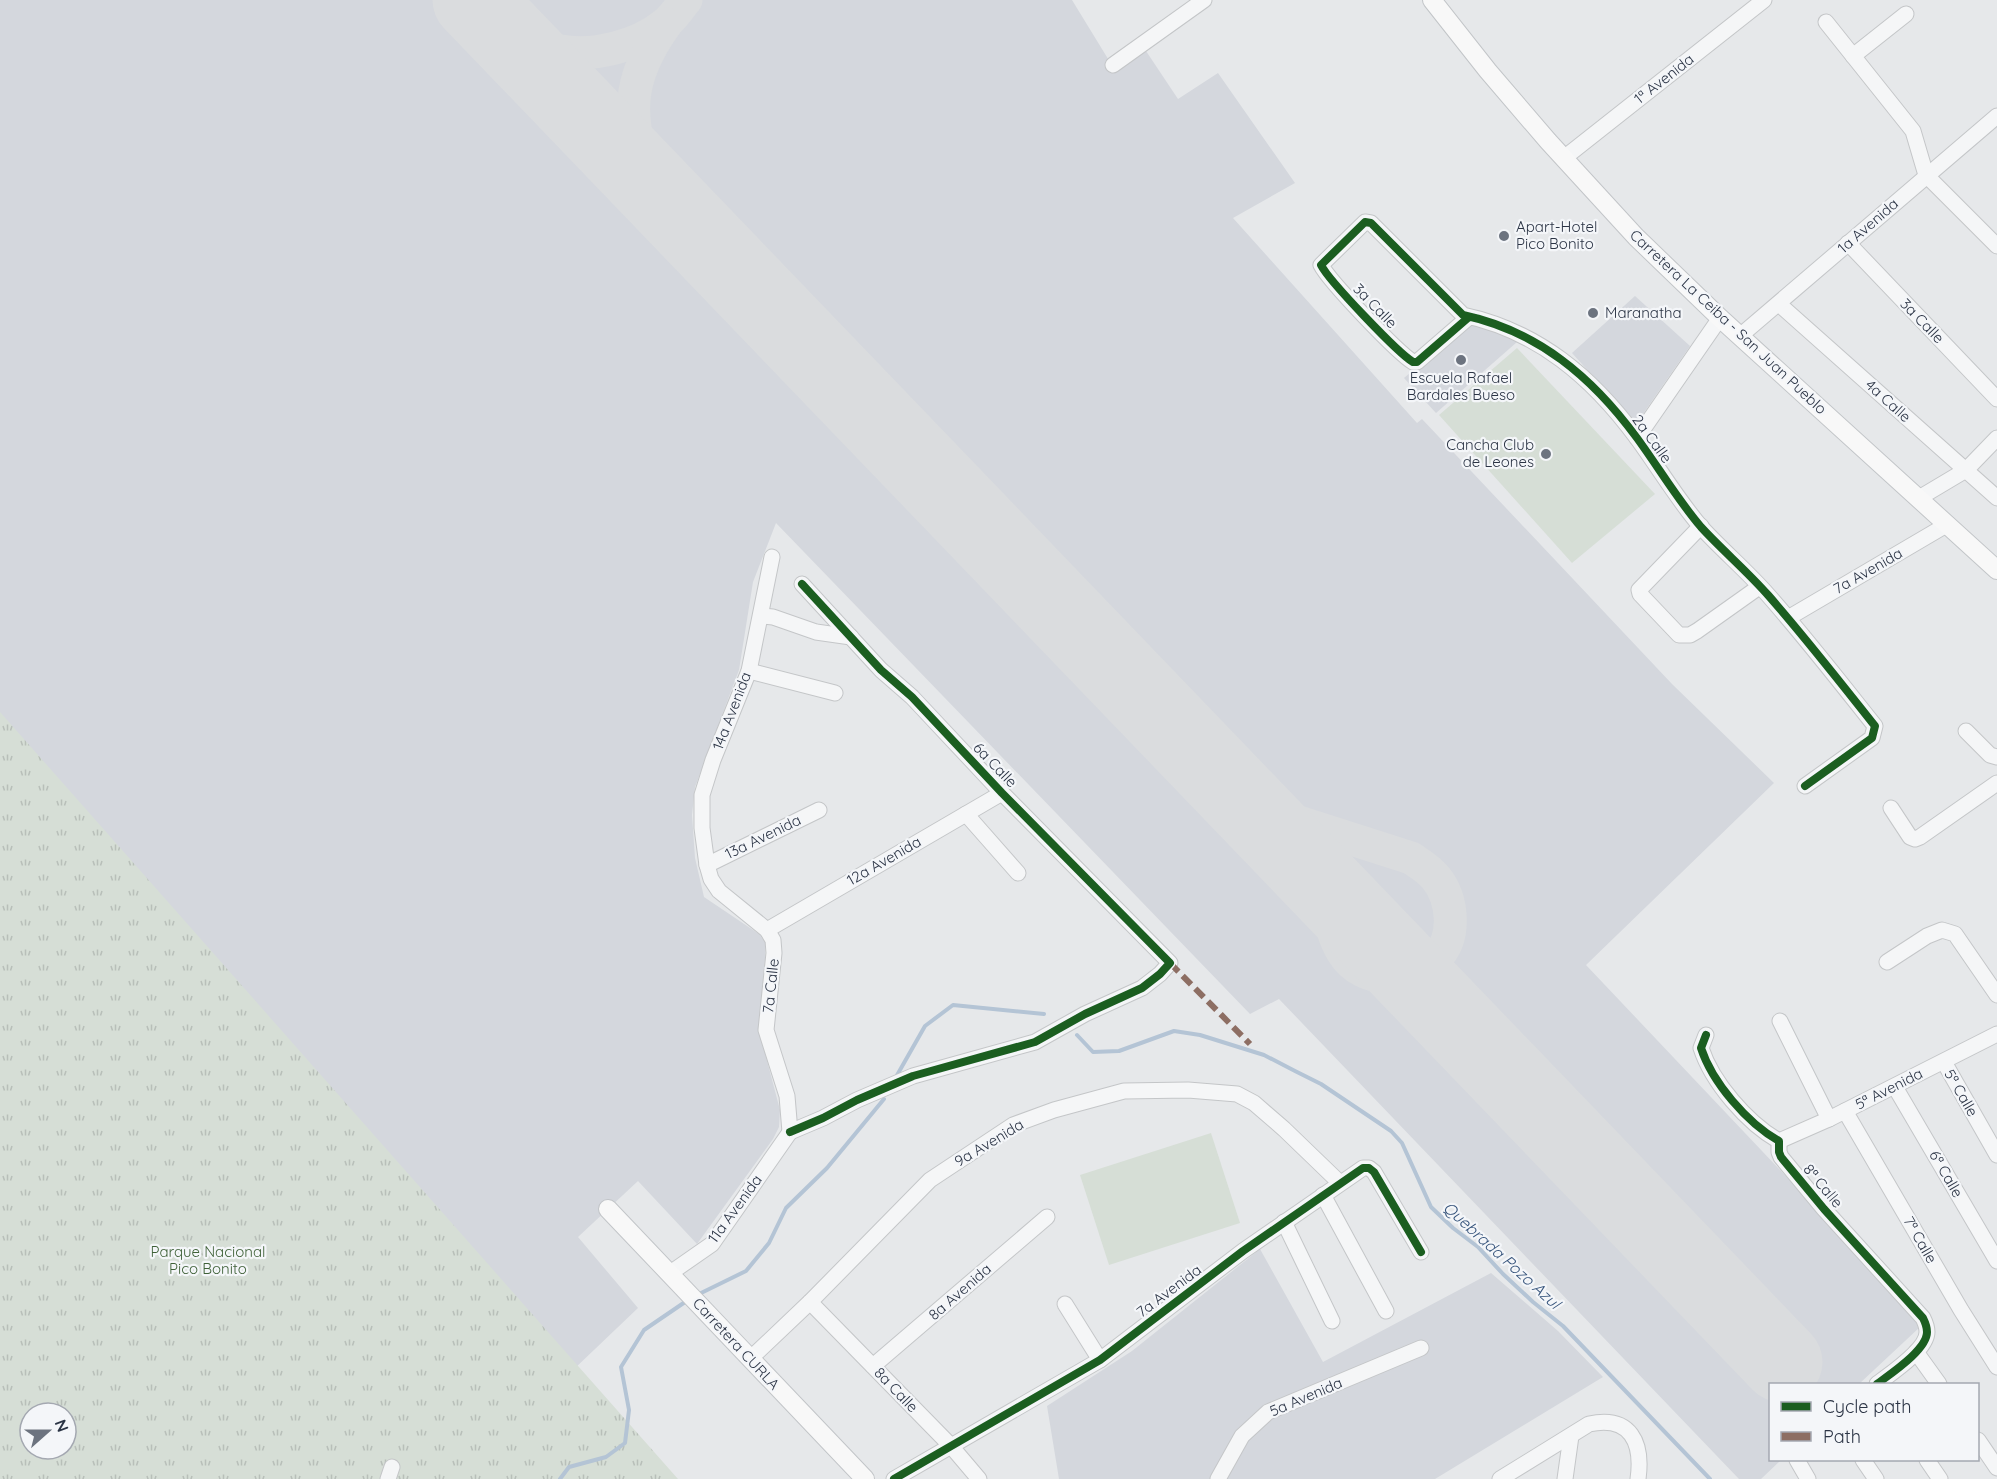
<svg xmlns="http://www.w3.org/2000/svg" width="1997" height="1479" viewBox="0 0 1997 1479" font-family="Quicksand,sans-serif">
<defs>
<pattern id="park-tufts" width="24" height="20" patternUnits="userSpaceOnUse" patternTransform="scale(1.5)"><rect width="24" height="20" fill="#d6ded6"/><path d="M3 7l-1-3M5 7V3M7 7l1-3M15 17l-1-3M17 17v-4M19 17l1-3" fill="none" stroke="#b8bfb9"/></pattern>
</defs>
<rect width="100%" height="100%" fill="#e6e8ea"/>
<g fill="#d4d7dd">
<path d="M0 0H1072L1113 67 1144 48 1178 99 1218 73 1295 183 1233 218 1417 423 1422 419 1672 684 1774 783 1586 965 1922 1320 1920 1327 1859 1384H1770V1460H1781L1761 1479H1739L1279 999 1250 1014 776 523 753 582 739 670 695 787 692 815 695 858 704 897 759 934 765 942V959L759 1030 780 1110 779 1127 773 1139 697 1244 638 1181 578 1237 638 1308 488 1451 66 1413 0 1393Z"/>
<path d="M1635 296 1690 346 1636 424 1572 353Z"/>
<path d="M1469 323 1504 332 1517 342 1436 413 1404 378Z"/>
<path d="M1260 1249 1323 1362 1491 1273 1558 1331 1603 1377 1435 1479H1059L1047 1406 1132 1351Z"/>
</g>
<g fill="#d6ded6">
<path d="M1517 348 1655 494 1572 563 1439 415Z"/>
<path d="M1211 1133 1240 1223 1109 1265 1080 1175Z"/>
</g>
<path fill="url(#park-tufts)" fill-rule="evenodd" d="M0 712 678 1479H0ZM30 1413H66V1449H30Z"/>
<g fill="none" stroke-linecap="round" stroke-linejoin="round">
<g stroke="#b4c4d5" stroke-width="4">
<path d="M1077 1035 1093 1052 1119 1051 1174 1031 1200 1035 1264 1055 1295 1071 1321 1084 1391 1131 1402 1143 1431 1207 1453 1228 1478 1247 1503 1274 1533 1302 1563 1326 1710 1479"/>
<path d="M896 1077 925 1026 953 1005 1044 1014"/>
<path d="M697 1295 746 1271 769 1243 786 1208 827 1168 884 1099"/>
<path d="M560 1479 569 1467 606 1457 625 1443 629 1410 621 1367 644 1330 688 1300"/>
</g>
<g stroke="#dadcde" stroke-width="33">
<path d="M500 28C520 37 539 47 560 51 594 57 638 46 665 24 673 18 679 8 686 0"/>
<path d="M649 183C628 118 624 82 666 24"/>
<path d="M1239 796 1261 810 1411 858C1420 864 1429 869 1436 878 1453 899 1457 938 1436 958 1411 983 1363 985 1343 953 1330 933 1328 906 1322 883"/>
</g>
<path stroke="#dadcde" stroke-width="81" d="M473 0 1782 1362"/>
<g stroke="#c4c6c8" stroke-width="17">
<g id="minor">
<path d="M1826 22 1913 131 1926 175 1997 246"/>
<path d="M1853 56 1906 14"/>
<path d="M1113 65 1204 0"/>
<path d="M1564 158 1764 0"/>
<path d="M1848 243 1997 399"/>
<path d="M1779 304 1997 498"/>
<path d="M1469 317 1417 362H1413C1398 353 1329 281 1321 265L1365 222 1371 223 1463 315C1538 331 1592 377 1637 438 1659 468 1677 499 1701 527 1722 550 1747 571 1768 595 1805 637 1840 682 1875 726L1872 738 1805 786"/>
<path d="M1740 336 1997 116"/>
<path d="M1637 438 1720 318"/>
<path d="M1919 498 1966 470 1997 438"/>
<path d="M1701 526 1639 590 1640 594 1679 635H1690L1697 631 1759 587"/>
<path d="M772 557 749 671 713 760 702 795V828L707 865 711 879 719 891 767 930 773 940 774 953 766 1030 787 1096 790 1132"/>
<path d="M761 616 773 617 816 632 851 637"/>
<path d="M1788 618 1948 524"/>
<path d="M749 671 835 693"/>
<path d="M1966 731 1990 755 1997 757"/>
<path d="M1891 808 1910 837 1915 839 1920 837 1997 783"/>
<path d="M966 814 1018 873"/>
<path d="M707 865 819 810"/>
<path d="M767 930 1002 793"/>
<path d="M1887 962 1927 936 1942 930 1955 934 1997 995"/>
<path d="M1780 1021 1829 1119"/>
<path d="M1706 1035 1701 1048C1712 1082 1747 1123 1779 1141V1152L1781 1157 1824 1209 1923 1318C1925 1322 1927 1328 1927 1332 1927 1350 1890 1374 1877 1384"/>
<path d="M1944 1062 1997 1155"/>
<path d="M1895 1087 1997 1261"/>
<path d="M1845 1111 1961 1310 1997 1367"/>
<path d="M790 1132 823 1118 857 1100 913 1076 1035 1042 1085 1014 1142 988 1160 974 1170 963 1002 793 912 697 881 670 802 584"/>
<path d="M1779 1141 1829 1119 1997 1034"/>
<path d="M1323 1195 1386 1311"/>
<path d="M1284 1222 1332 1321"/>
<path d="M669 1274 712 1244 790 1132"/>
<path d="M810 1302 951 1446 979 1479"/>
<path d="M1065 1304 1100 1360"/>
<path d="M1916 1352 1939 1384"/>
<path d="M750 1359 810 1302 930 1180 1013 1125 1054 1110 1124 1091 1188 1090 1237 1094 1254 1103 1284 1129 1340 1183"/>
<path d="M873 1366 1047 1217"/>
<path d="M1978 1440 1997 1468"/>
<path d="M1797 1460 1808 1479"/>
<path d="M1863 1460 1876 1479"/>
<path d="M1927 1460 1940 1479"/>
<path d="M388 1479 392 1467"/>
<path d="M894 1479 1100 1360 1243 1251 1363 1168H1369L1374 1172 1421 1252"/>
<path d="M1218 1479 1242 1436 1268 1412 1421 1348"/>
<path d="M1500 1479 1589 1424C1631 1415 1643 1443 1638 1479"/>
<path d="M1565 1479 1571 1436"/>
</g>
</g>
<g stroke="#c2c5c8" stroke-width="20">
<g id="major">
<path d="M1432 0 1488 71 1548 141 1636 237 1720 318 1997 570"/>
<path d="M608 1209 865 1479"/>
</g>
</g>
<use href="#minor" stroke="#f5f6f7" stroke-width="15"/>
<use href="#major" stroke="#f8f8f8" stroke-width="18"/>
<path stroke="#8d6e63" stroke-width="6" stroke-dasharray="12 6" stroke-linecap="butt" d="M1170 963 1250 1044"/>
<g stroke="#f4f6f9" stroke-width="11">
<g id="cycleway">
<path d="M1469 317 1417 362H1413C1398 353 1329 281 1321 265L1365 222 1371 223 1463 315C1538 331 1592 377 1637 438 1659 468 1677 499 1701 527 1722 550 1747 571 1768 595 1805 637 1840 682 1875 726L1872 738 1805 786"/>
<path d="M1706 1035 1701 1048C1712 1082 1747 1123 1779 1141V1152L1781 1157 1824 1209 1923 1318C1925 1322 1927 1328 1927 1332 1927 1350 1890 1374 1877 1384"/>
<path d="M790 1132 823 1118 857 1100 913 1076 1035 1042 1085 1014 1142 988 1160 974 1170 963 1002 793 912 697 881 670 802 584"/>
<path d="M894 1479 1100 1360 1243 1251 1363 1168H1369L1374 1172 1421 1252"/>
</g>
</g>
<use href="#cycleway" stroke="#1b5e20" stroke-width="8"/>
</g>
<g fill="#6c737f" stroke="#f4f6f9" stroke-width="2">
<circle cx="1504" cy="236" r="6"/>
<circle cx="1593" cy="313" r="6"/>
<circle cx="1461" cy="360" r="6"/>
<circle cx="1546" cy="454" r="6"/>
</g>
<g text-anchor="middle" stroke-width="4.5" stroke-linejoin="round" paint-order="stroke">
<g font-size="15" fill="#2b3445" stroke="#f4f6f9">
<text transform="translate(1664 79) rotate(-38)" y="5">1ª Avenida</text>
<text transform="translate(1868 226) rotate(-41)" y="5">1a Avenida</text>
<text transform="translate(1375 306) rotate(46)" y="5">3a Calle</text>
<text transform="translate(1922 321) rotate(46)" y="5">3a Calle</text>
<text transform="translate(1728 322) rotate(43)" y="5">Carretera La Ceiba - San Juan Pueblo</text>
<text transform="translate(1888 401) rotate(42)" y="5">4a Calle</text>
<text transform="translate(1652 439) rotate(54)" y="5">2a Calle</text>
<text transform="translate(1868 571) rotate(-30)" y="5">7a Avenida</text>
<text transform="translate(732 711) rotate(-69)" y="5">14a Avenida</text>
<text transform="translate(995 765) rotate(46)" y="5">6a Calle</text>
<text transform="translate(763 837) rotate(-26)" y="5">13a Avenida</text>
<text transform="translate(884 861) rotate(-30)" y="5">12a Avenida</text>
<text transform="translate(771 986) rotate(-84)" y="5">7a Calle</text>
<text transform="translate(1889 1089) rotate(-27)" y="5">5ª Avenida</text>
<text transform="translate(1961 1093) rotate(60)" y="5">5ª Calle</text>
<text transform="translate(989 1143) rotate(-31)" y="5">9a Avenida</text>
<text transform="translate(1946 1174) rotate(60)" y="5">6ª Calle</text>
<text transform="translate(1823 1186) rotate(50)" y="5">8ª Calle</text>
<text transform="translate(735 1209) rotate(-54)" y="5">11a Avenida</text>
<text transform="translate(1920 1240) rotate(60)" y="5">7ª Calle</text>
<text transform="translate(1169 1291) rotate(-37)" y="5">7a Avenida</text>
<text transform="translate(960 1292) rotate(-41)" y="5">8a Avenida</text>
<text transform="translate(736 1344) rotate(47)" y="5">Carretera CURLA</text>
<text transform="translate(896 1390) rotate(46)" y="5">8a Calle</text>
<text transform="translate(1306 1397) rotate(-23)" y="5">5a Avenida</text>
</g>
<g font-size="15" fill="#2b3445" stroke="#f4f6f9" text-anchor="start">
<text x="1516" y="232">Apart-Hotel<tspan x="1516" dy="17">Pico Bonito</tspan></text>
<text x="1605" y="318">Maranatha</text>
<text x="1461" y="383" text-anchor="middle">Escuela Rafael<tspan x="1461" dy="17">Bardales Bueso</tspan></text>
<text x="1534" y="450" text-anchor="end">Cancha Club<tspan x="1534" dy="17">de Leones</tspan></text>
</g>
<g font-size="15" fill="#3f6138" stroke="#f4f6f9">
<text x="208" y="1257">Parque Nacional<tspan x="208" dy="17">Pico Bonito</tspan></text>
</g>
<g font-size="16" font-style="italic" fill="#34527a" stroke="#f4f6f9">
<text transform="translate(1502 1255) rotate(42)" y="6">Quebrada Pozo Azul</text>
</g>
</g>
<rect x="1769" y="1383" width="210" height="78" fill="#f4f6f9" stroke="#a4a8b1" stroke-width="1.5"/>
<rect x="1781" y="1402" width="30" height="9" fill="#1b5e20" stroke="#a4a8b1" stroke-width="1.5"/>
<text x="1823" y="1413" font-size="18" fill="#2b3445">Cycle path</text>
<rect x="1781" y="1432" width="30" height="9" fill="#8d6e63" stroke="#a4a8b1" stroke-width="1.5"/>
<text x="1823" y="1443" font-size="18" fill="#2b3445">Path</text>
<g transform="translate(48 1431) rotate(69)"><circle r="28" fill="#f4f6f9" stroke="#a4a8b1" stroke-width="1.5"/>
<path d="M0-4.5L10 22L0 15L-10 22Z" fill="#6c737f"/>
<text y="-9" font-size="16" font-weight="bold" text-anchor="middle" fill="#2b3445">N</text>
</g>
</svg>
